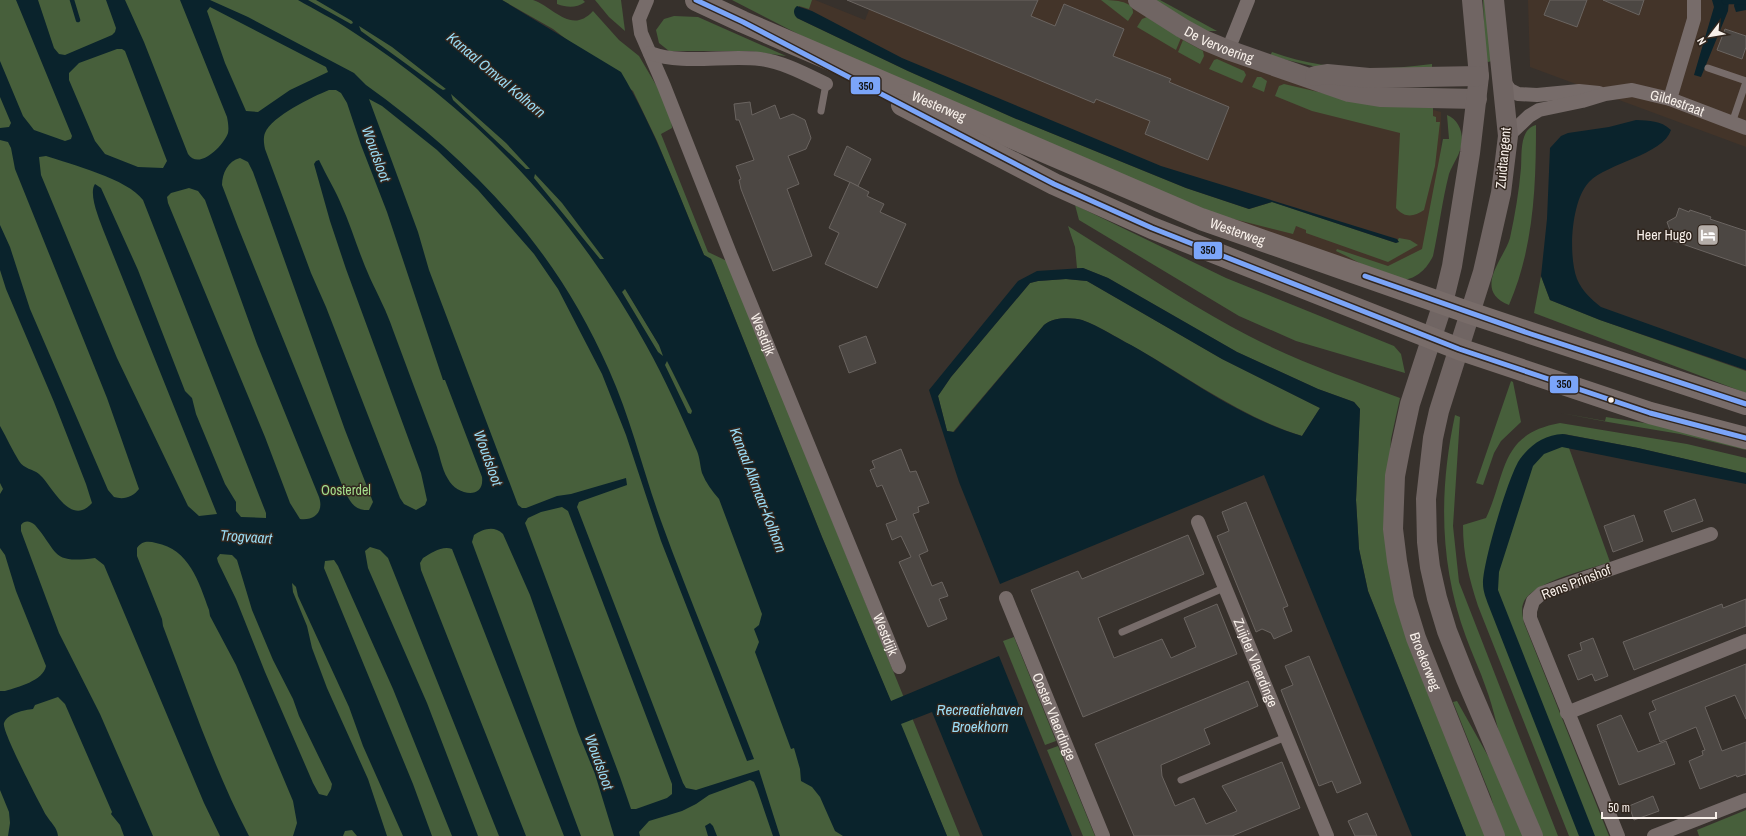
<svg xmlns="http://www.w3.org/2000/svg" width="1746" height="836" viewBox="0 0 1746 836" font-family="'Archivo Narrow',sans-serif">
<rect width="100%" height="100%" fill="#37312c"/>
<g fill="#433429">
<path d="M747 0H815L865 20 873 0H1155L1221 52 1441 112 1440 198 1420 267 1398 275 1165 201Z"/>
<path d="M1528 0H1746V147L1530 67Z"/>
</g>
<g fill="#475f3b">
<path d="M0 0H323L365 24 498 130 598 242 697 409 851 836H0Z"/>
<path d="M502 0C511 0 524 0 533 0 554 7 571 35 593 11L619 40 639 56 659 90 671 117 672 128 661 134 708 252 727 261 960 836H947L822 537 714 266 711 259 704 255 657 141 633 91 553 29Z"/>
<path d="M557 0H583L585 2C576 8 568 8 557 4Z"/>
<path d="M595 0H621L625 31 609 17Z"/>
<path d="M732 0H812L809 9 799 6 797 18 908 71 1014 118 1186 188 1249 209 1272 202 1396 243 1399 238 1410 240 1418 245 1388 262 1306 233V230L1296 226 1293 234 1210 213 841 56Z"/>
<path d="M1101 0C1111 0 1134 0 1133 13L1128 21Z"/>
<path d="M1151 0H1160L1217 31H1206Z"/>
<path d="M1483 0H1488L1492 61 1488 62 1485 60Z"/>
<path d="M674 16 698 17 786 56 750 51H669L659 43 656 30 664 19Z"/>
<path d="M1147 17 1181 38 1176 50 1137 27 1142 19Z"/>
<path d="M1183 40 1203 51 1204 56 1200 64 1178 52Z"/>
<path d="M1272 52C1323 71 1378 71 1432 64V72L1321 68 1270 56Z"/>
<path d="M1217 59 1244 71 1246 75 1242 83 1209 69 1214 60Z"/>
<path d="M1257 77H1261L1267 81 1264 92 1252 87Z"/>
<path d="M1284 84 1353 100 1433 104V116L1436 117V122H1440L1435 166 1424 210C1414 217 1404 218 1396 208L1400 133 1312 111 1275 96 1279 86Z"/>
<path d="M1447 115C1457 119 1462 129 1462 140 1462 152 1453 163 1449 174 1442 201 1439 229 1433 256 1427 269 1414 282 1399 279 1378 275 1356 260 1336 251L1337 249 1388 266 1422 249 1443 139H1449Z"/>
<path d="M1536 125C1536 186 1534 247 1509 305 1472 290 1504 259 1510 238 1515 215 1519 191 1521 168 1522 155 1519 129 1536 125Z"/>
<path d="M1075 205 1226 278 1394 346 1401 354 1405 373 1296 341 1239 316 1079 220Z"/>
<path d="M1068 226C1128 263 1187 304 1249 336 1297 361 1350 379 1400 398L1391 439 1385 525 1489 836H1466L1368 591 1359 549 1356 500 1360 409 1354 402 1318 389 1237 352 1108 278 1083 268H1077L1075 247Z"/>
<path d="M1541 276 1550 300 1600 320 1746 371V393L1534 313Z"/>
<path d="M1066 279 1087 281 1222 359 1320 408 1302 436C1241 417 1191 379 1136 348 1119 339 1101 327 1082 320 1072 317 1052 317 1044 325L953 432 947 431 938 396 951 377 1030 283 1038 281Z"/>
<path d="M1511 381 1513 382 1521 422 1501 441 1494 453 1483 485 1476 483Z"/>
<path d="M1561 413 1605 421 1606 417 1676 428 1746 445V450L1680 434 1608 422Z"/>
<path d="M1455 415 1460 417 1453 526 1459 582 1558 836H1540C1529 809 1516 782 1506 755 1498 733 1494 709 1486 688 1480 670 1472 654 1466 637 1439 564 1439 490 1455 415Z"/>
<path d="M1560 423 1687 444 1746 458V473L1638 448 1564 434 1610 562C1590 569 1528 583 1523 604 1521 609 1523 618 1524 623L1609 836H1569L1478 606C1469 578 1463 555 1463 525L1486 518C1507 473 1499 434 1560 423Z"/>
<path d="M1014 637 1056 741 1045 745 1003 641Z"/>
<path d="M1457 701 1501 779 1529 836H1502L1491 797 1453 702Z"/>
<path d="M1058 746 1095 836H1083L1047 750Z"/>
<path d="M1746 810V836H1699L1697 830Z"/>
</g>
<g fill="#0a232c" fill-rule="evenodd">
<path d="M16 0H38L54 48 59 54 65 55 112 35 115 32 116 28 106 0H125L144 42 188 154C199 171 224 145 228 133 229 128 228 122 227 117L180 0H210L248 17 354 73 366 85C473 162 555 247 609 370 631 419 643 471 661 521 690 601 724 680 754 759L747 761 661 541 626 435 602 374 558 289 534 254 478 190 437 150 382 106 369 99 418 232 429 270 518 505 522 508H526L557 496 571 494 626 478 627 485 579 502 577 507 683 783 686 788 696 790 759 770 780 836H773L757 789 754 782 750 780 709 795 696 804 682 811 649 821 639 832 640 836H614L595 774 578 732 530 595 503 534C494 525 483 529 474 535L472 542 581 836H564L452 549C443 545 431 553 423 558L420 563 421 570 526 836H499L388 558 380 550 370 547 365 551 368 568 427 703 478 836H452L393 689 338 566 334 560 325 561 324 568 413 784 432 836H403L363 746 349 707 298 596 296 587 292 583 293 592 307 626 312 648 327 688 368 779 387 836H357L352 830 345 831 343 836H293L297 823 293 801 236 665 210 616 209 610C199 582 189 549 156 543 148 541 142 541 137 548V556L162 619 163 626C190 697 214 769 249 836H220L204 803 104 565 95 558C51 564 59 553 35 525 30 521 25 520 21 525V531L59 633 100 714 153 836H124L120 825 111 814 112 812 65 704 58 697 35 705 33 709C24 710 8 713 4 723 1 730 40 804 46 815 51 823 57 827 58 836H8L10 823 9 812 0 790V691H5C18 687 43 681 46 666L16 591 5 555 0 548V494L3 489 0 483V426C7 438 12 450 19 461 24 469 33 469 39 474 52 485 70 528 92 503L86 484 54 402 6 289 0 270V225L10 247 30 309 108 490 114 497C124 500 133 497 139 489L107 398 15 169 11 148 8 142 0 140V128L9 127 11 123 0 97V61L23 116 34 130 65 141 71 139 72 136ZM210 7 326 67 328 72 290 90 258 112 246 111 225 63 207 11ZM117 49H122L125 51 167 161 163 168 138 167 105 154 95 141 69 80V73L79 63ZM329 90H336L341 93 347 103 361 145 387 212 443 380H445L482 477C485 501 456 495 448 479 441 468 440 454 435 442 421 405 407 368 393 330 387 312 378 295 370 278 359 254 352 228 341 204 336 191 328 179 322 166L319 160 316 161 314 164 330 221 346 269 421 473 427 500 425 505 416 510 404 504 400 498 326 307 311 273 265 149C264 144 263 138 265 133 272 116 312 97 329 90ZM46 156C70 164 128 179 143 200L266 513V518L241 517 236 511V502L225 484 196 414 192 398 185 391 138 270 101 188 95 184C88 194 100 221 104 232L217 514 199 516 188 506 117 358 41 175 39 157ZM240 158 248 162 253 172 345 430 373 502 369 510C354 511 350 501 344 490L238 227 222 185C222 173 228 161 240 158ZM189 188 198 191 205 200 257 344 319 497C324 511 315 521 300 519L290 503 265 437 168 203 167 197 171 193ZM562 507 568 511 672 784V794L667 798 636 809H631L620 777 525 523 528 518 541 512ZM220 554 232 555 237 560 252 610 273 660 293 699 299 716 332 784 331 789 327 796 319 794 313 783 265 672 236 599 218 562 217 558Z"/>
<path d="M298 0H308L351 24 353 23 352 21 316 0H502L621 72C655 129 678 193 704 255L711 259 714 266 822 537 891 701 999 656 1072 836H983L932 712 901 724 947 836H843L835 831 820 797 812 787 801 781 800 769 794 748 791 749 755 652 759 642 754 629 759 625 762 614 719 499C712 491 706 483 702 473 700 466 700 458 697 451 681 415 665 379 646 345 574 214 476 111 350 30 334 19 315 10 298 0ZM359 26 392 47 446 89 443 90 438 87 361 31ZM451 94 506 143 530 169H526L453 100ZM535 174 562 203 604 259H600L534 178ZM625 289 659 345 663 356 658 352 622 292ZM667 361 692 411 691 414 688 413 665 365Z"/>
<path d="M1712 0H1729L1728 11 1701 77 1694 75 1714 7Z"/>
<path d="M1735 0H1746V10L1736 12 1734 6Z"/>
<path d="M797 6 812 11 902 58 1161 166 1397 239 1399 242 1396 243 1272 202 1249 209 1186 188 1014 118 908 71 797 18C793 14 793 9 797 6Z"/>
<path d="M1636 120C1650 121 1660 120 1671 130 1663 155 1607 163 1589 182 1571 201 1568 255 1577 279 1582 291 1591 299 1601 307L1746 359V370L1600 320 1550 300 1541 276 1547 219 1550 148 1561 136 1568 133 1609 127Z"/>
<path d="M1083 268 1108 278 1237 352 1318 389 1354 402 1360 409 1356 500 1359 549 1368 591 1466 836H1412L1264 475 1000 584 959 482 929 390 1018 281 1037 271ZM1066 279 1087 281 1222 359 1320 408 1302 436C1240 418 1187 377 1131 345 1115 337 1099 326 1082 320 1072 317 1052 317 1044 325L954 432 947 431 938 396 951 377 1030 283 1038 281Z"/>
<path d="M1563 434 1638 448 1746 473V484L1562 447 1544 454 1533 466 1499 572 1498 590 1595 836H1579L1488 604C1486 598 1483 591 1483 584 1482 565 1509 474 1520 459 1531 444 1545 435 1563 434Z"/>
<path d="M710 823 713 826 717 836H708L705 826Z"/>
</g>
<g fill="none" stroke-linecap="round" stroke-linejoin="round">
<g stroke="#0a232c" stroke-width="4.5">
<path d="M72 0 78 20"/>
<path d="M1724 2H1746"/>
</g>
</g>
<g fill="#4c4743" stroke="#6a6460">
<path d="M847 0H1038L1031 16 1055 26 1064 4 1124 29 1113 56 1171 79 1169 82 1229 107 1208 160 1145 134 1150 121 1096 99 1094 103Z"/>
<path d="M1550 0H1587L1577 27 1544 15Z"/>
<path d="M1603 0H1644L1639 15Z"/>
<path d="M1725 29 1746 36V47L1742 59 1717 50Z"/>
<path d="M750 102 752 115 775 105 780 119 793 114 805 120 811 138 806 149 788 156 799 184 787 189 812 256 773 271 741 189 739 180 741 179 736 166 754 160 739 120H736L734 104Z"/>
<path d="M847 146 871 159 858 186 834 175Z"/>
<path d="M850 182 869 192 867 196 884 204 880 212 906 224 877 288 825 264 839 233 829 228Z"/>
<path d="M1679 208 1689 212 1690 210 1711 217 1710 219 1746 231V266L1668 239 1671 233 1667 222 1676 217Z"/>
<path d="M866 336 876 363 849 373 839 346Z"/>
<path d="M901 449 910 472 916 471 929 503 918 507 919 512 913 514 928 551 919 555 932 586 942 582 948 596 939 599 947 619 928 627 899 562 911 557 901 536 892 540 886 524 897 520 882 485 877 487 870 470 875 468 872 461Z"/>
<path d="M1695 499 1703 521 1672 532 1664 511Z"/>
<path d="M1246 502 1288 606 1283 608 1292 631 1274 639 1271 633 1262 629 1256 632 1217 536 1229 531 1222 512Z"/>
<path d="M1634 515 1643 541 1613 552 1604 526Z"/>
<path d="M1188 535 1204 574 1098 618 1114 658 1162 639 1171 658 1196 647 1184 618 1217 604 1237 654 1083 717 1031 590 1078 571 1082 579Z"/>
<path d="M1746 599V626L1634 670 1623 642 1722 604 1723 608Z"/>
<path d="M1593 638 1608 676 1595 681 1592 674 1578 680 1568 655 1582 650 1580 643Z"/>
<path d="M1309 656 1361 783 1337 793 1332 781 1319 786 1281 690 1293 685 1285 666Z"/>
<path d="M1746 664V719L1735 695 1705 707 1722 751 1746 742V774L1737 777 1736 775 1700 789 1689 761 1703 755 1702 751 1705 750 1696 727 1660 742 1649 713 1656 710 1652 701Z"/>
<path d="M1248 681 1258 706 1204 729 1210 744 1161 765 1162 776 1175 806 1194 798 1206 824 1237 811 1222 786 1282 762 1300 808 1232 836H1134L1095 744Z"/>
<path d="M1621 715 1638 752 1666 741 1675 764 1619 785 1597 725Z"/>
<path d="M1653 796 1659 811 1634 820 1629 806Z"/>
<path d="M1367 813 1377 836H1355L1348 821Z"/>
</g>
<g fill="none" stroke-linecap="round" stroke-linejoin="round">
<g stroke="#776c6a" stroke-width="7">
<path d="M1708 68 1746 81"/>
<path d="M821 111 826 84"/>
<path d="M1732 123 1746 82"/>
<path d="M1122 632 1226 587"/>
<path d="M1181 780 1286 737"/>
</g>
<g stroke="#776c6a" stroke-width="14">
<path id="s1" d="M647 0 639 19 641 33 664 86 731 256 899 667"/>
<path d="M1228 50 1248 0"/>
<path d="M650 53C683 65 724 55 760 59 783 62 805 74 826 84"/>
<path d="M1502 79 1510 90 1518 94 1537 95 1579 91 1599 93"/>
<path d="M1670 99 1694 19V0"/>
<path id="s2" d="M1508 136 1529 116 1539 110 1582 101 1605 94 1632 90 1670 99 1746 128"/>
<path id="s3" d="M1198 522 1327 836"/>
<path id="s4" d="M1006 598 1103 836"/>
<path d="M1567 713 1746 641"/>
<path d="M1618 836 1530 618V611L1533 601 1542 593 1711 534"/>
<path d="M1654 836 1746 800"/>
</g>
<g stroke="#706563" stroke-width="20">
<path id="s5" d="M1138 0 1182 28 1204 40 1228 50 1349 92 1380 97 1477 99"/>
<path id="s6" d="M1472 0 1479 76 1470 153 1452 266 1443 303 1410 404 1400 450 1395 476 1393 529 1397 561 1404 599 1416 638 1495 836"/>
<path d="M1494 0 1508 136 1501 193 1483 272 1439 411 1433 438 1426 499 1427 542 1430 567 1437 598 1447 631 1466 679 1533 836"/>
<path d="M1315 76 1327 74 1369 78 1479 76"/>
</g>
<g stroke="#786c69" stroke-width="22">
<path id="s7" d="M696 0 743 22 1201 219 1470 313 1746 404"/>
<path d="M902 105 1054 184 1152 228 1459 349 1650 413 1746 438"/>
</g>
<g stroke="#31261e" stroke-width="8">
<g id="bus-1">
<path d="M696 0 743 22 1054 184 1152 228 1459 349 1650 413 1746 438"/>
<path d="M1365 276 1531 334 1746 404"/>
</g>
</g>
<use href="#bus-1" stroke="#7ba5f9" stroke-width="5"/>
</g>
<defs>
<g id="hotel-square" transform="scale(1.15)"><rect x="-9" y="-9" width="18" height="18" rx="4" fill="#b4ada8" stroke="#31261e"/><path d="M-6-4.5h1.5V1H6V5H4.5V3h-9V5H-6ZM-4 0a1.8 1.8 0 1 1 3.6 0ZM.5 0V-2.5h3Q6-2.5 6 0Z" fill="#fff"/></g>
</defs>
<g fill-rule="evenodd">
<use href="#hotel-square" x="1708" y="235"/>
</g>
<circle fill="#f8f0ea" stroke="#31261e" stroke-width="1.5" cx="1611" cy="400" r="3.5"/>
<g text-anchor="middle" stroke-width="3" stroke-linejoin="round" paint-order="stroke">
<g font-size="14" fill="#f8f0ea" stroke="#31261e">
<text dy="5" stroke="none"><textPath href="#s5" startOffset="93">De Vervoering</textPath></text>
<text dy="5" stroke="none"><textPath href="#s2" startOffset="183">Gildestraat</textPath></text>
<text dy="5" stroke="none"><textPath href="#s7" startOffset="265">Westerweg</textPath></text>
<text transform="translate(1503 158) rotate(-85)" y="5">Zuidtangent</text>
<text dy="5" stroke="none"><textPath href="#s7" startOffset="589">Westerweg</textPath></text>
<text dy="5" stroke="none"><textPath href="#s1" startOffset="360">Westdijk</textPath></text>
<text transform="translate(1576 582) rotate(-21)" y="5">Rens Prinshof</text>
<text dy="5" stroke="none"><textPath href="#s1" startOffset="684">Westdijk</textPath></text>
<text dy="5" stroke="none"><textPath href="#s6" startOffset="676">Broekerweg</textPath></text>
<text dy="5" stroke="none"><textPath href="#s3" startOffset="152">Zuijder Vlaerdinge</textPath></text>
<text dy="5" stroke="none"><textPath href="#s4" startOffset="128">Ooster Vlaerdinge</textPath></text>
</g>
<g font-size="14" fill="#f8f0ea" stroke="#31261e" text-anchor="end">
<text x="1692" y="240">Heer Hugo</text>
</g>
<g font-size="14" fill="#a4df8d" stroke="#31261e">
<text x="346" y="495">Oosterdel</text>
</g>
<g font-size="15" font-style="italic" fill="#99dbf4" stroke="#31261e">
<text transform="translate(496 75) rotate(40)" y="5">Kanaal Omval Kolhorn</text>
<text transform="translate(376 154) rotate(70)" y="5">Woudsloot</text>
<text transform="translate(488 458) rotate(70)" y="5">Woudsloot</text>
<text transform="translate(758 490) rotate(69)" y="5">Kanaal Alkmaar-Kolhorn</text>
<text transform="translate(246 537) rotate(4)" y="5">Trogvaart</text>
<text x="980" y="715">Recreatiehaven<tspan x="980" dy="17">Broekhorn</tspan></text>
<text transform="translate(599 762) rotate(70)" y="5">Woudsloot</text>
</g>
</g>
<g stroke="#31261e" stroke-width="1.5">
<rect x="850" y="76" width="31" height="19" rx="4" fill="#7ba5f9"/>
<rect x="1193" y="241" width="30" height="19" rx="4" fill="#7ba5f9"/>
<rect x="1549" y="375" width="30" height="19" rx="4" fill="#7ba5f9"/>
</g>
<g font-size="11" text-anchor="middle" font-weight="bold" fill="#111">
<text x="866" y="90">350</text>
<text x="1208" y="254">350</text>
<text x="1564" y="388">350</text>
</g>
<g transform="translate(1710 36) rotate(239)" stroke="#31261e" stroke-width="3" paint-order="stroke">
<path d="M0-3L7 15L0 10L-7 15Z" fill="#f8f0ea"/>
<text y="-6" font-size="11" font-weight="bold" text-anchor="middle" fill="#f8f0ea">N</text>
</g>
<path d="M1602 812v6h114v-6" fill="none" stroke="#f8f0ea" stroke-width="2"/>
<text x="1608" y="812" font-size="12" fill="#f8f0ea" stroke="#31261e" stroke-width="3" paint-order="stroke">50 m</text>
</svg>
